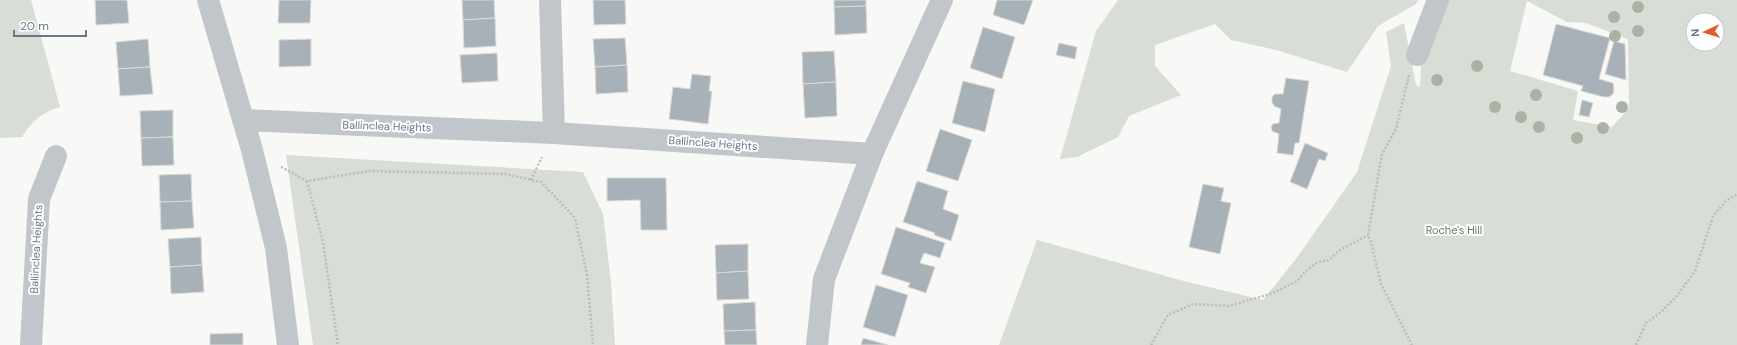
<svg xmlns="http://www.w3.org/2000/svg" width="1737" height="345" viewBox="0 0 1737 345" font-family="'DM Sans',sans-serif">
<rect width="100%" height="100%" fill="#f8f8f6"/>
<g fill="#d8ddd5" fill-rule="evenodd">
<path d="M0 0H31L60 107C42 112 32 121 22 137L0 138Z"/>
<path d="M1118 0H1418L1416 4 1378 26 1347 72 1276 50 1231 40 1215 24 1155 45V66L1181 95 1129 116 1118 137 1077 157 1060 159 1096 31Z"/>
<path d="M1447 0H1737V345H999L1037 240 1180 280 1263 300 1296 259 1357 172 1391 66 1386 32 1404 23 1416 85 1420 87 1421 65ZM1527 1 1567 22 1586 23 1628 39 1629 108 1612 127 1573 120 1578 91 1510 71ZM1693 20H1717V44H1693Z"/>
<path d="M286 155 583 172 603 214 611 282 615 345H313Z"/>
</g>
<g fill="#a8b1b7" stroke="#dadad8">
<path d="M95 0H127L129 23 96 25Z"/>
<path d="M279 0H311L310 23H278Z"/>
<path d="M462 0H494L495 18 463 20Z"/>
<path d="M593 0H625L626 24 594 25Z"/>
<path d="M834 0H866V6L834 7Z"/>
<path d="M997 0H1033L1024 25 993 15Z"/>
<path d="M866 6 867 33 835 35 834 7Z"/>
<path d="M495 18 496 46 464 48 463 20Z"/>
<path d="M1556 24 1610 38 1599 79 1613 83 1614 88 1613 94 1609 97H1604L1581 91 1583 86 1543 75Z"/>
<path d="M983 27 1015 37 1002 79 970 68Z"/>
<path d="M625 38 627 65 595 67 593 39Z"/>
<path d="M148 39 150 67 118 69 116 42Z"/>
<path d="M311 39V66L279 67V40Z"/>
<path d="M1614 41 1625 44 1626 80 1605 74Z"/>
<path d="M1059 43 1077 47 1075 59 1056 55Z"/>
<path d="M834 51 836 82 803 84 802 52Z"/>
<path d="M497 53 498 81 462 83 460 55Z"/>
<path d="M627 65 628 92 596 94 595 67Z"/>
<path d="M150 67 153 94 120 96 118 69Z"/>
<path d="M692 74 711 76 709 91H712L708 124 669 119 673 87 690 89Z"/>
<path d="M1286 78 1309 81 1299 143H1295L1293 155 1277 153 1279 134 1272 131 1271 127 1273 124 1279 123 1281 109 1274 106 1272 102V97L1275 94H1283Z"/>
<path d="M963 81 995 89 985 132 952 123Z"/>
<path d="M836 82 837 116 805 118 803 84Z"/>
<path d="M1582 100 1593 103 1589 117 1579 115Z"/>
<path d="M173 110V137L141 138 140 111Z"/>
<path d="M940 129 972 140 958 181 926 171Z"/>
<path d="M173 137 174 165 142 166 141 138Z"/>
<path d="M1305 143 1328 153 1325 161 1319 159 1307 189 1290 182Z"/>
<path d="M191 174 192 201 160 202 159 175Z"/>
<path d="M607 178H666L667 230H641L640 200 607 201Z"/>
<path d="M917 181 948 191 943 209 959 215 951 241 934 235 935 233 903 222Z"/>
<path d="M1203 184 1224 188 1221 201 1231 203 1220 254 1189 247Z"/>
<path d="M192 201 194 228 161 230 160 202Z"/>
<path d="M896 227 945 243 940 258 924 253 920 263 935 267 926 293 908 287 910 283 881 274Z"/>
<path d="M201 237 202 265 170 267 168 239Z"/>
<path d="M748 244V271L716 273 715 245Z"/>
<path d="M202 265 204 292 171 294 170 267Z"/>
<path d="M748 271 749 299 717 300 716 273Z"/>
<path d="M876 285 908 295 895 337 863 327Z"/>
<path d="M755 302 756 330 724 331 723 304Z"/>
<path d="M756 330 757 345H725L724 331Z"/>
<path d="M243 333V345H210V334Z"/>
<path d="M863 338 888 345H861Z"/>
</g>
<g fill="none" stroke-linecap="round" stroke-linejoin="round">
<g stroke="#b9bdc0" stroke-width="2.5" stroke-dasharray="2 2" stroke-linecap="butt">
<path d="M1409 75 1396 129 1382 154 1368 235 1371 242 1381 284 1412 345"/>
<path d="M281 167 307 181 370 171 505 174 541 182 575 218 587 275 593 345"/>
<path d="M531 180 542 157"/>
<path d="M307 181 323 242 338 345"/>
<path d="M1151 345 1168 315 1193 304 1229 306 1273 293 1297 281 1307 270 1318 262 1329 260 1340 250 1368 235"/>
<path d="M1636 345 1646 323 1660 313 1676 297 1695 271 1713 216 1726 201 1737 194"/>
</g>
<g stroke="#c1c6ca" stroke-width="22">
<path d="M208 0 252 150 276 248 288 345"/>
<path d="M550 0 554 133"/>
<path d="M1417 55 1438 0"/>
<path d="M243 120 554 133 872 154"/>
<path d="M31 345 39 199 56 156"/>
<path d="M817 345 824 279 872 154 942 0"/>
</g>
</g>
<g fill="#a8b2a5">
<circle cx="1638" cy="7" r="6"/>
<circle cx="1614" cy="17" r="6"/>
<circle cx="1638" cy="31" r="6"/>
<circle cx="1615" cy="36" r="6"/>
<circle cx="1477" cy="66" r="6"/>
<circle cx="1437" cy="80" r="6"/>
<circle cx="1536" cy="95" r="6"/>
<circle cx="1495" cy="107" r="6"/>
<circle cx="1622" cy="107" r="6"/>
<circle cx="1521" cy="117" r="6"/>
<circle cx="1539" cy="127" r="6"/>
<circle cx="1603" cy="128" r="6"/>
<circle cx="1577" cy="138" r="6"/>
</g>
<g text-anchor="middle" stroke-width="4" stroke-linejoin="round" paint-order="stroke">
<g font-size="11" fill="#677887" stroke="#fff">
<text transform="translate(387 126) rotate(2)" y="4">Ballinclea Heights</text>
<text transform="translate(713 143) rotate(4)" y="4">Ballinclea Heights</text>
<text transform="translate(36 249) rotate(-87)" y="4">Ballinclea Heights</text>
</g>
<g font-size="11" fill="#667962" stroke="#fff">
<text x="1454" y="234">Roche's Hill</text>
</g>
</g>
<g transform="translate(1705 32) rotate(266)"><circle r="19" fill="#ffffff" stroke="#c2c9cf"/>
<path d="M0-3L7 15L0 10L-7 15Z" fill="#e55a2a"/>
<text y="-6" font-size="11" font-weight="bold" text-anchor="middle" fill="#677887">N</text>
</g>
<path d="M14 30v6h72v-6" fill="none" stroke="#677887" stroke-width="2"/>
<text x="20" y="30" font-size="12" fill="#677887" stroke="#ffffff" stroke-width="3" paint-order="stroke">20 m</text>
</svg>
